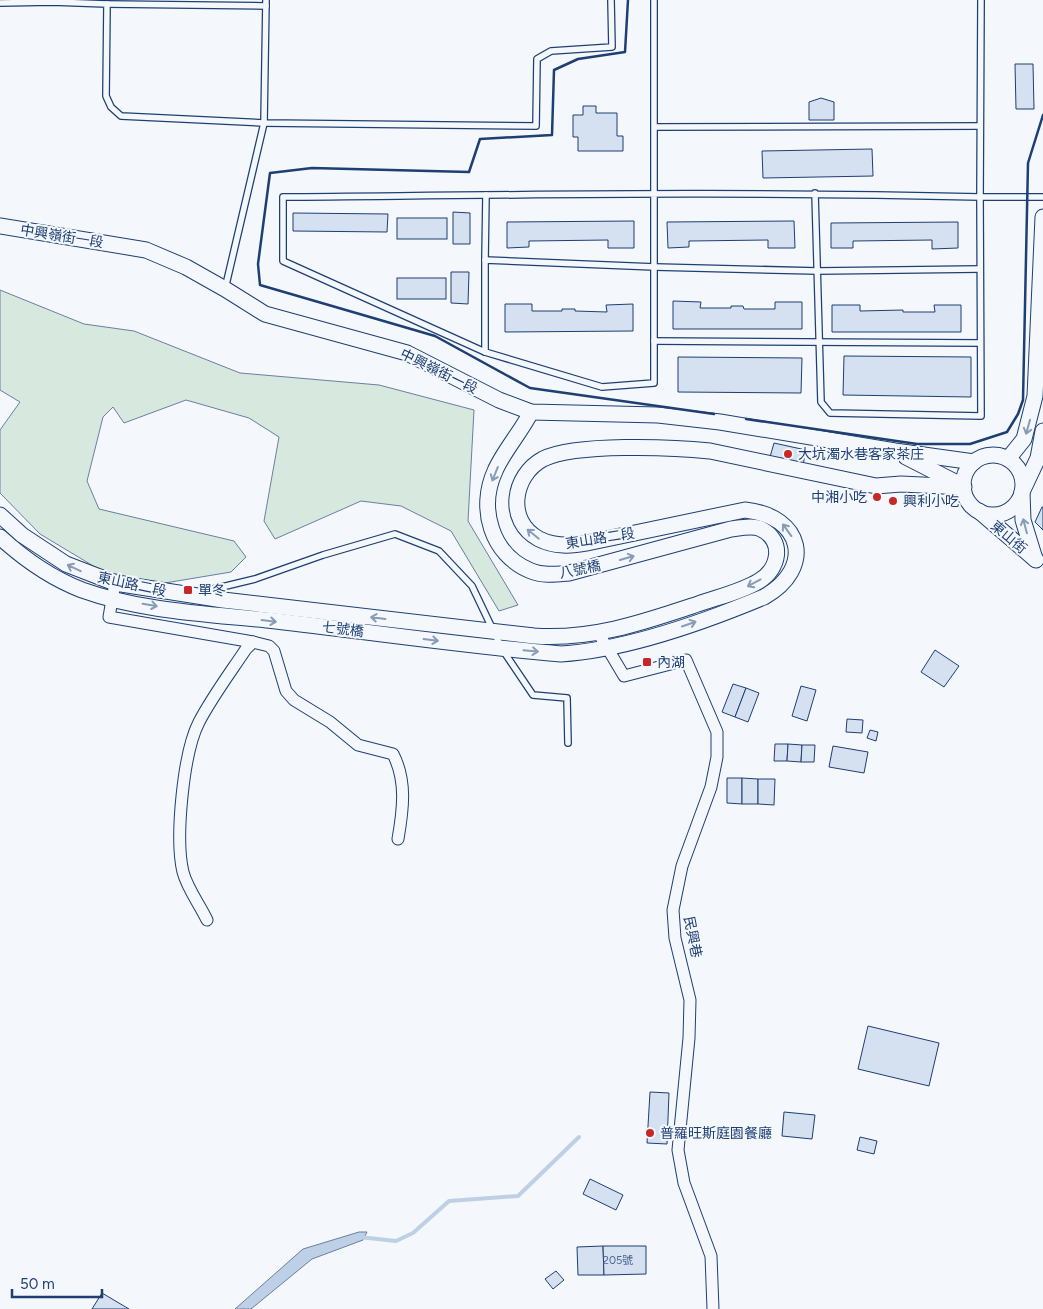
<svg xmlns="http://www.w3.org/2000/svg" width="1043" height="1309" viewBox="0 0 1043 1309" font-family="Figtree,'Noto Sans TC',sans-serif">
<rect width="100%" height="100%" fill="#f4f7fb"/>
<path fill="#d7e8df" stroke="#687fa3" d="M0 290 84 324 134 331 240 373 379 385 474 410 468 521 518 605 499 611 451 531 401 506 361 501 275 539 264 521 279 437 249 418 186 400 124 423 113 407 103 417 87 481 99 509 234 541 246 557 231 572 159 584 100 570 40 534 0 493V430L20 402 0 390Z"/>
<path fill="#bed0e5" stroke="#687fa3" d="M359 1232H367L363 1240 312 1259 251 1309H235L303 1249Z"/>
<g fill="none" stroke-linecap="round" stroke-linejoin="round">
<path stroke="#bed0e5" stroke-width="4" d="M359 1237 396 1241 413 1233 449 1201 518 1196 579 1137"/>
</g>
<g fill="#d5e0f0" stroke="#1d3f73">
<path d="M1015 64H1033L1034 109H1016Z"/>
<path d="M821 98 834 102V120H809V102Z"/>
<path d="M583 106H596V113H617V136H623V151H578V137H573V115H583Z"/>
<path d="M872 149 873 176 763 178 762 151Z"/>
<path d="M453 212 470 213V244H453Z"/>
<path d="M293 213 388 214 387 232 293 231Z"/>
<rect x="397" y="218" width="50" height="21"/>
<path d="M634 221V248H608V240L529 241V247L507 248V222Z"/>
<path d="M794 221 795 248H768V240L689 241V247L668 248 667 222Z"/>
<path d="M958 222V248L932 249V240L853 241V248H831V223Z"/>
<path d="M451 272H469L468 304 451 303Z"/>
<rect x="397" y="278" width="49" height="21"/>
<path d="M673 301 701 302 700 308H731V306H743L744 309H775V302H802V329H673Z"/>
<path d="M505 304H532V311H562V309H575V311L607 312 606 305 633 304V331L505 332Z"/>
<path d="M832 305H860V311L903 310V312H935L934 305H961V332H832Z"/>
<path d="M844 356 971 357V397L843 395Z"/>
<path d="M678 357 802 358 801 393 678 392Z"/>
<path d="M774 443 806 450 803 465 770 457Z"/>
<path d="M1042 507H1043V530L1035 522Z"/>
<path d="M935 650 959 666 944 687 921 672Z"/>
<path d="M733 684 746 688 735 717 722 712Z"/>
<path d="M801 686 816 690 807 721 792 716Z"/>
<path d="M746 688 759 693 748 722 735 717Z"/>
<path d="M847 719 863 720 862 733 846 732Z"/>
<path d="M870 730 878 732 876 741 867 738Z"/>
<path d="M775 744H788L787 761H774Z"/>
<path d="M788 744 802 745 801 762 787 761Z"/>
<path d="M802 745H815L814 762H801Z"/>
<path d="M833 746 868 752 864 773 829 767Z"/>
<path d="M727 778H742V804L727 803Z"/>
<path d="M742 778 758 779V804H742Z"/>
<path d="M758 779H775L774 805 758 804Z"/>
<path d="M868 1026 939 1043 929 1086 858 1069Z"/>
<path d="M650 1092 669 1093 667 1144 647 1143Z"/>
<path d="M784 1112 815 1115 812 1139 782 1136Z"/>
<path d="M860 1137 877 1141 874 1154 857 1150Z"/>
<path d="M590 1179 623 1195 616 1210 583 1194Z"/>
<path d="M603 1246 604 1275H578L577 1247Z"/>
<path d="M603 1246H646V1274L604 1275Z"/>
<path d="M556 1271 564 1280 553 1289 545 1279Z"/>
<path d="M102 1293 129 1309H92Z"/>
</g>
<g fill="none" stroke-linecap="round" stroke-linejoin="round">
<g stroke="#1d3f73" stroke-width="8">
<g id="lane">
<path d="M654 0V383L602 387 485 352 283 261V197C515 195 748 191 980 197L981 416 830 413 821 402 815 193"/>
<path d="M981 0 980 197H1043"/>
<path d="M0 3 52 2 107 4 106 96 111 107 121 116 264 123 536 126 537 59 551 51 612 47 611 0"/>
<path d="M107 4 266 6"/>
<path d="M655 127 980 126"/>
<path d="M485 260 486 195"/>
<path d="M225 289 264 123 266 0"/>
<path d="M654 341 980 343"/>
<path d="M485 352V260L655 267 818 271 980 269"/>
<path d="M201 592 255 579 323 555 395 534 439 551 472 586 502 649 533 695 567 698 568 743"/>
</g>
</g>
<g stroke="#1d3f73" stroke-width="13">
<g id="street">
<path d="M115 583 109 617 253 642 246 649C230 673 212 697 199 722 183 753 175 839 183 872 187 888 200 905 207 920"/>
<path d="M599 634 624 676 686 660 717 732V757L711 787 682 866 673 910 675 938 690 1000 689 1038 678 1150 684 1183 711 1256 713 1309"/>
<path d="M253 642 269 646 274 651 286 691 294 700 330 722 358 745 393 754C407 781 403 810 398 839"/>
</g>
</g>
<g stroke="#1d3f73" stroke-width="17">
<g id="secondary">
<path d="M0 226 146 250 186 267 225 289 265 314 407 353 499 400 531 412 658 415 720 422 895 451 974 462"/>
<circle cx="993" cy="485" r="30"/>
<path d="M906 457 959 484"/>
<path d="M1008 459 1024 439 1035 396 1043 217"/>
<path d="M979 511 1036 560"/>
<path d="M0 515 22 535 66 564 115 583 223 600 534 636C593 640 644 622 698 604 718 597 741 592 759 581 779 569 785 541 761 529 753 525 740 528 731 529L569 573C557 574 543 576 531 571 491 555 478 508 495 471 503 452 521 432 531 412"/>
<path d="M0 537C24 559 51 578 82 590 143 612 212 614 276 621 370 632 465 646 561 654 625 650 704 622 764 597 815 568 803 516 745 510L587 543C571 546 555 547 539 539 505 521 513 475 543 459 575 443 673 447 710 451L876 486 901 484 964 487"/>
<path d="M1035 559 1023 520 1022 492 1038 458 1043 431"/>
</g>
</g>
<use href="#lane" stroke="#f4f7fb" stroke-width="5.5"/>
<use href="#street" stroke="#f4f7fb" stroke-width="11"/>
<use href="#secondary" stroke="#f4f7fb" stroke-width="15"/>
<g stroke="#1d3f73" stroke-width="2.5">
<path d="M628 0 625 52 578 59 554 70 552 135 480 139 469 172 312 168 270 173 258 264 260 285 435 336 530 388 714 414"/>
<path d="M746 419 917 444H970L1007 432 1018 414 1023 400 1028 163 1043 115"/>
</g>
</g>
<defs><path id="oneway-shaft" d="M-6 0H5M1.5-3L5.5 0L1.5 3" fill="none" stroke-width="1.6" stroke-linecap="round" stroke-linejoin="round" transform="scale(1.25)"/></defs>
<g stroke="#889bb7">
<use href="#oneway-shaft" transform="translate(1028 427) rotate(106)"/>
<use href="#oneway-shaft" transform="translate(495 474) rotate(112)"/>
<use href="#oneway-shaft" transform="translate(1025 526) rotate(-105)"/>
<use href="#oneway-shaft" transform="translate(787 530) rotate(-126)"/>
<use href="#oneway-shaft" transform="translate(533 534) rotate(-141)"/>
<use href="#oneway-shaft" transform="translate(627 558) rotate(-16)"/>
<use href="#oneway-shaft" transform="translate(74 568) rotate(-155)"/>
<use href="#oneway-shaft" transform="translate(754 583) rotate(152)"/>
<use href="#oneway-shaft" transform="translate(150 605) rotate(9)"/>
<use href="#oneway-shaft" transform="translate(378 618) rotate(-173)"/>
<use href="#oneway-shaft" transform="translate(269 621) rotate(7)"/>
<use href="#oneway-shaft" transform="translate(689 624) rotate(-19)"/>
<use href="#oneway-shaft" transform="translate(431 640) rotate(7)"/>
<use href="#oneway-shaft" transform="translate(531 651) rotate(5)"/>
</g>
<g fill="#c62828" stroke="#f4f7fb" stroke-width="2">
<circle cx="788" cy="454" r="5"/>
<circle cx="877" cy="497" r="5"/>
<circle cx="893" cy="501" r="5"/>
<rect x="183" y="585" width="10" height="10" rx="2.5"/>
<rect x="642" y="657" width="10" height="10" rx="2.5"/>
<circle cx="650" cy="1133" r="5"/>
</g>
<g text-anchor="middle" stroke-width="4" stroke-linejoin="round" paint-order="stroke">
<g font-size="11" fill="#4b6792">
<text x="618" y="1264">205號</text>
</g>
<g font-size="14" fill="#1d3f73" stroke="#f4f7fb">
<text transform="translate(62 236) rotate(9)" y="5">中興嶺街一段</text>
<text transform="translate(439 371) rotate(26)" y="5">中興嶺街一段</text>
<text transform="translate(1009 537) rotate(40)" y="5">東山街</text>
<text transform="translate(600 538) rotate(-9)" y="5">東山路二段</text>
<text transform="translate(580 569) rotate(-11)" y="5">八號橋</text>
<text transform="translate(132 584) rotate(12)" y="5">東山路二段</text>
<text transform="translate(343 629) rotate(7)" y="5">七號橋</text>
<text transform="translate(693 937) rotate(79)" y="5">民興巷</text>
</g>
<g font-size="14" fill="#1d3f73" stroke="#f4f7fb" text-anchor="start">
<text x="798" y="459">大坑濁水巷客家茶庄</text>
<text x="867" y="502" text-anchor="end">中湘小吃</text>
<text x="903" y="506">興利小吃</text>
<text x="198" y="595">單冬</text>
<text x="657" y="667">內湖</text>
<text x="660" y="1138">普羅旺斯庭園餐廳</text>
</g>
</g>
<path d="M12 1289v8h90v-8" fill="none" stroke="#1d3f73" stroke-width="2.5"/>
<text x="20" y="1289" font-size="15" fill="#1d3f73" stroke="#f4f7fb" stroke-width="4" paint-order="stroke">50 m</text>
</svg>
